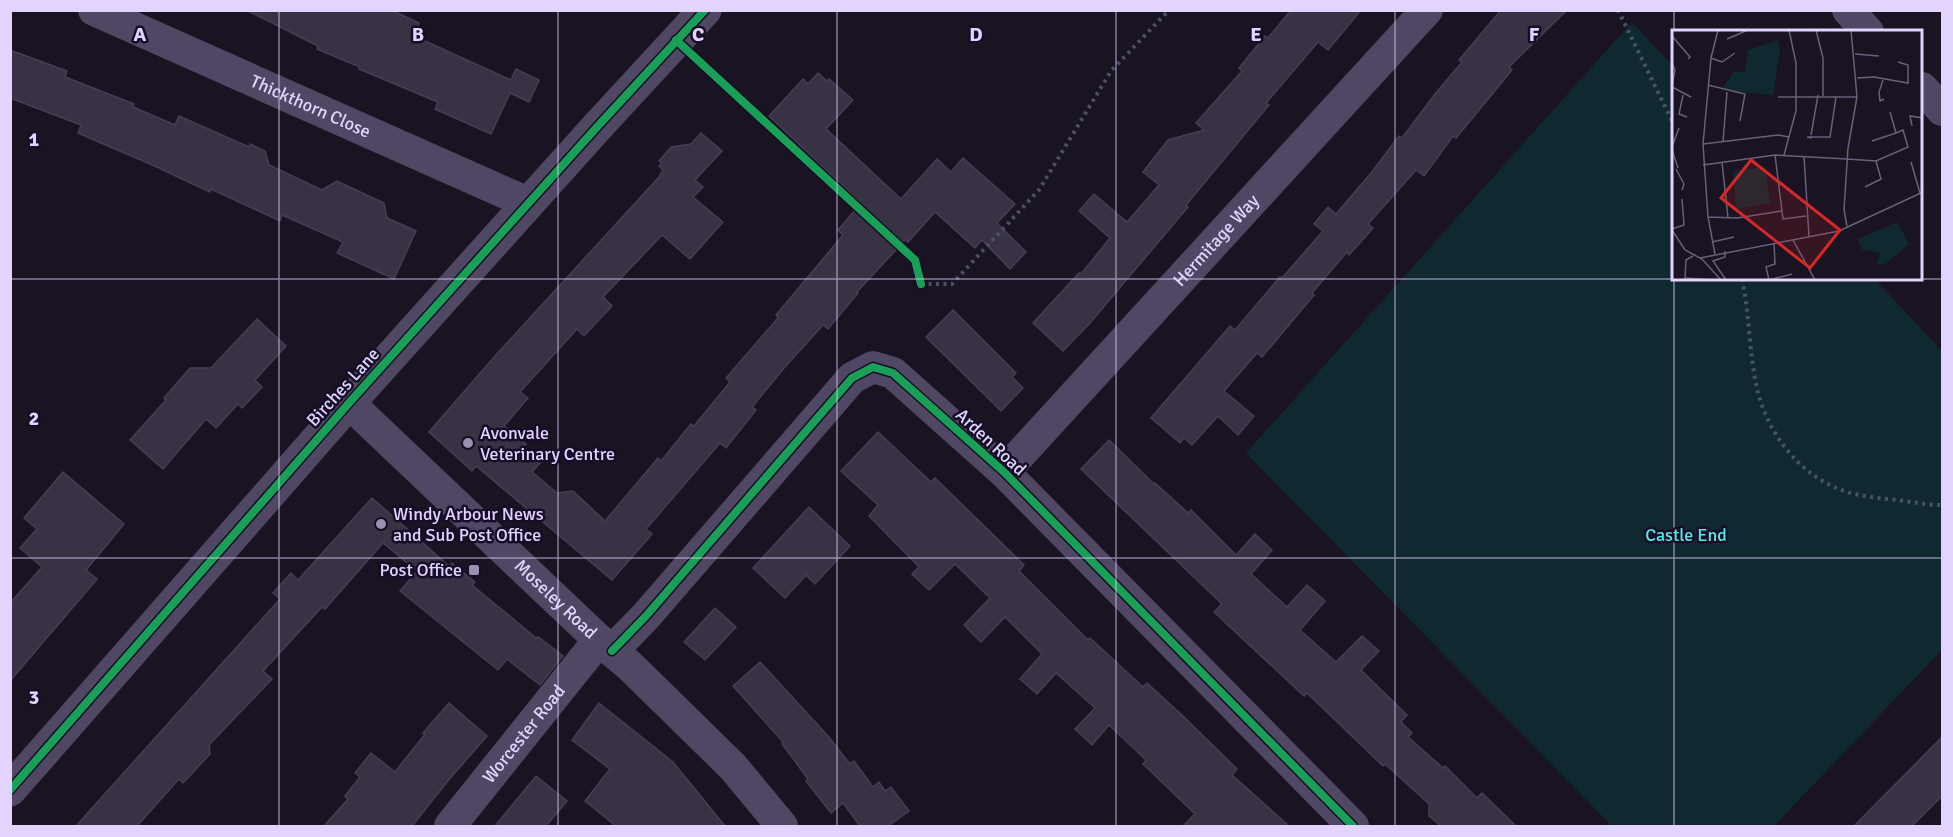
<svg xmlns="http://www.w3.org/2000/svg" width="1953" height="837" viewBox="0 0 1953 837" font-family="Signika,sans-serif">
<rect width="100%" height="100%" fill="#191322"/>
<path fill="#102930" d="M1632 22 1674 67V279H1875L1942 351V650L1774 826H1612L1246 453Z"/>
<g fill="#393144" stroke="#473d56" stroke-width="1.5">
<path d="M246 10H391L419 23 414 36 511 80 516 69 539 80 529 102 510 93 491 134 435 109 438 102 359 69 360 67 317 49 318 46Z"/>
<path d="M1291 10H1361L1328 50 1318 42 1266 103 1269 105 1186 205 1188 207 1090 323 1063 351 1033 323 1079 273 1081 274 1110 238 1079 211 1094 194 1127 222 1159 185 1143 172 1168 140 1204 130 1196 123 1242 71 1239 68 1265 36 1268 38Z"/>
<path d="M1501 10H1567L1509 67 1512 70 1456 138 1453 136 1424 176 1416 170 1368 224 1373 228 1349 255 1347 252 1312 293 1314 295 1262 357 1257 353 1224 391 1254 416 1238 435 1218 416 1192 445 1184 438 1180 443 1151 418 1230 326 1235 330 1280 277 1282 278 1323 231 1314 224 1328 207 1336 214 1371 173 1399 136 1402 138 1435 94 1462 62 1459 60Z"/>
<path d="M10 50 67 71 65 77 134 104 133 107 175 125 179 116 249 147 250 144 265 151 269 165 322 190 337 181 384 203 387 218 416 231 394 279 337 253 343 242 282 215 280 221 211 189 210 192 182 179 157 167 78 133 81 125 10 98Z"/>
<path d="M818 73 827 81 829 79 853 100 826 129 901 199 937 159 951 172 963 158 1015 204 997 223 1026 252 1010 269 982 240 975 248 935 212 908 242 906 239 857 292 858 293 828 329 823 325 785 367 752 407 756 410 726 448 720 443 646 529 652 534 612 580 476 466 472 471 429 432 495 356 659 177 663 170 659 166 662 163 659 161 671 147 691 144 701 133 722 151 695 180 703 187 693 197 723 222 690 259 662 235 603 297 612 306 584 336 577 329 520 392 528 398 504 426 526 444 522 449 540 463 532 472 557 493 573 491 605 521 658 458 661 461 691 424 694 426 730 382 726 378 778 318 776 315 843 235 838 230 861 203 769 116 803 79 808 84Z"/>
<path d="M953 310 1016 373 1012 377 1023 388 1001 411 926 337Z"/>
<path d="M257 319 286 346 255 380 262 387 242 408 238 404 216 428 206 419 163 469 130 440 166 400 164 398 190 368H211Z"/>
<path d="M878 432 931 482 935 478 1024 565 1019 571 1088 640 1090 638 1143 687 1147 683 1183 716 1237 769 1232 775 1289 826H1183L1195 814 1143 764 1146 760 1109 725 1092 745 1075 729 1095 708 1056 673 1037 694 1020 679 1042 654 1005 617 981 642 964 625 990 598 955 564 929 590 912 574 919 567 869 516 878 505 841 471Z"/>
<path d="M1109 440 1154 484 1155 483 1188 513 1191 510 1236 555 1255 534 1272 550 1251 574 1287 607 1307 585 1325 601 1300 630 1336 662 1362 636 1379 651 1361 670 1407 715 1401 722 1412 733 1408 737 1443 768 1445 766 1477 798 1482 793 1516 826H1441L1429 816V804L1385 764 1383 766 1307 693 1304 696 1214 612 1222 604 1081 469Z"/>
<path d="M63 472 124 524 86 570 97 579 10 681V603L42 567 20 548 37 529 24 518Z"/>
<path d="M372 498 449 566 452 563 475 582 472 585 536 638 538 637 563 656 540 685 507 659 498 670 400 591 417 571 383 543 325 609 322 607 263 671 272 679 209 745 210 754 183 783 179 779 137 826H76L280 599 273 593 291 573 298 580Z"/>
<path d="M809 507 850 546 815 584 806 575 785 598 753 568Z"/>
<path d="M715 608 736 627 705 660 684 642Z"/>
<path d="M760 662 828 736 850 764 854 761 873 787 879 782 885 791 891 787 909 811 888 826H860L843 803 831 813 806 781 808 779 782 744 783 742 733 686Z"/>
<path d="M449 703 487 736 447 782 412 826H324L348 799 345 796 360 777 355 773 371 753 395 772 425 734 423 733Z"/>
<path d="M599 703 673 762 725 826H616L585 801 610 769 572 740Z"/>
<path d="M1942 737V796L1912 826H1854Z"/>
<path d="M536 776 567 801 546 826H495Z"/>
</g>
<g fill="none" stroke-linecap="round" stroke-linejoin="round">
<g stroke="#495267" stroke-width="4" stroke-dasharray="3 4.5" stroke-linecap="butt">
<path d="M1618 10 1674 125"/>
<path d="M1742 279C1750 317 1749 356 1758 393 1770 437 1802 478 1847 492 1863 497 1880 498 1897 500 1912 502 1927 505 1942 505"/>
<path d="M921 284H952L1039 190 1111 71 1169 10"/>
</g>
<g stroke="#4f4763" stroke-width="32">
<path id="s1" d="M94 10 528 203"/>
<path d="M1848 10 1868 32"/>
<path d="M1922 88 1942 110"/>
<path id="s2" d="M349 403 599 640 631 667 733 767 782 826"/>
<path id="s3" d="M1004 472 1427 10"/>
<path d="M612 651 646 616 852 378 873 367 893 373 1004 472 1353 826"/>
<path id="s4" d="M450 826 599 640"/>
</g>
<path stroke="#4f4763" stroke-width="33" d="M10 790 349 403 597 127 705 10"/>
<g stroke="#180d28" stroke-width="11">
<g id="cycleway">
<path d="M676 40 915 260 921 284"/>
<path d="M612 651 646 616 852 378 873 367 893 373 1004 472 1353 826"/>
<path d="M10 790 349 403 597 127 705 10"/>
</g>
</g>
<use href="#cycleway" stroke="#1a9f57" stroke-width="8"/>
</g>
<path fill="none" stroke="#e2d4ff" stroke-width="1.5" stroke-opacity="0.55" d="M279 10V826M558 10V826M837 10V826M1116 10V826M1395 10V826M1674 10V32M1674 32V279M10 279H1674M1674 279V826M1674 279H1922M1922 279H1942M10 558H1942"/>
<g fill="#9c90b2" stroke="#180d28" stroke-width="2">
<circle cx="468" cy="443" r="6"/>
<circle cx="381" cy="524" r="6"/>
<rect x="468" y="564" width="12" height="12" rx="3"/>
</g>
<g text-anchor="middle" stroke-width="5" stroke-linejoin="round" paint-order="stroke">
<g font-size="18" fill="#e2d4ff" stroke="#180d28">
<text dy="6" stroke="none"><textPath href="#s1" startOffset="237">Thickthorn Close</textPath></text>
<text dy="6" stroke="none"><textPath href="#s3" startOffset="314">Hermitage Way</textPath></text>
<text transform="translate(343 387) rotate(-48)" y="6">Birches Lane</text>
<text transform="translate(991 442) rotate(43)" y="6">Arden Road</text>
<text dy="6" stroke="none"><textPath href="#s2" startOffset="285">Moseley Road</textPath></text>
<text dy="6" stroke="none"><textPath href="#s4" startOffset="118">Worcester Road</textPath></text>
</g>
<g font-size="18" fill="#e2d4ff" stroke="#180d28" text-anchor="start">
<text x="480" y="439">Avonvale<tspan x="480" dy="21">Veterinary Centre</tspan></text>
<text x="393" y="520">Windy Arbour News<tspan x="393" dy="21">and Sub Post Office</tspan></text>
<text x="462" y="576" text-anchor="end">Post Office</text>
</g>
<g font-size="18" fill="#53ece8" stroke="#180d28">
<text x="1686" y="541">Castle End</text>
</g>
</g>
<g transform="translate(1672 30)">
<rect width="250" height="250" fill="#191322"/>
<path d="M106 10 108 20 101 65 49 60 62 41 73 42 76 20ZM93 137 98 173 64 179 61 141ZM225 192 237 214 212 235 205 234 208 223 189 219 186 209Z" fill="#102930"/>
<path fill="none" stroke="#69607a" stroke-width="1.5" d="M144 0 151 28V66M0 6 18 27 16 29M55 9 76 0M183 24 207 26M39 28 50 32 63 23M0 33 3 40 0 56M185 48 202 47 236 53V35L226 32M211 50 207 62 208 71 212 69M36 55 73 64 68 91M0 57 19 67M11 65 7 84 15 87M106 67H185M240 96 238 86 251 88M139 105 146 65M140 108 135 107H158L164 67M200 111 224 103M51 112 55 62M31 114 106 105 117 107M0 117 7 98M0 120 6 138M103 125 111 189 134 186M112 125 124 81V33L117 0M132 126 137 207M175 129 204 131 236 117 231 100 224 103 218 82M50 132 56 188M239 132 248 163M31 135 103 125 175 129M4 139 12 154 10 160M193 157 209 149 204 131M36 187 65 188 109 181M175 196 172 180 176 118 185 67 179 0M0 199 12 195 10 169M0 200 13 220 30 229 49 250M121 210 143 250M40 212 62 207M102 213 103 234 94 237 97 250 120 244M53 221V227L41 231 54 250M43 224 36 187 31 114 39 28 46 0M21 226 14 230 13 248 41 250M28 228 167 201 251 162"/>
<path fill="#d62828" fill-opacity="0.15" stroke="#d62828" stroke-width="3" d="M79 130 168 200 138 238 49 168Z"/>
<rect width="250" height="250" fill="none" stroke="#e2d4ff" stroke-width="3"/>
</g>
<g font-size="20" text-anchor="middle" font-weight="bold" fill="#e2d4ff" stroke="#180d28" stroke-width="5" stroke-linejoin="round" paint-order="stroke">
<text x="140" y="41">A</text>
<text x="418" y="41">B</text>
<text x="698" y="41">C</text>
<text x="976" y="41">D</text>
<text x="1256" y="41">E</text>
<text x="1534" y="41">F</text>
<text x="34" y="146">1</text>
<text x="34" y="425">2</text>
<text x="34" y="704">3</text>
</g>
<rect width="1953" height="837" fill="none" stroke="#e2d4ff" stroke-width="24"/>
</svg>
